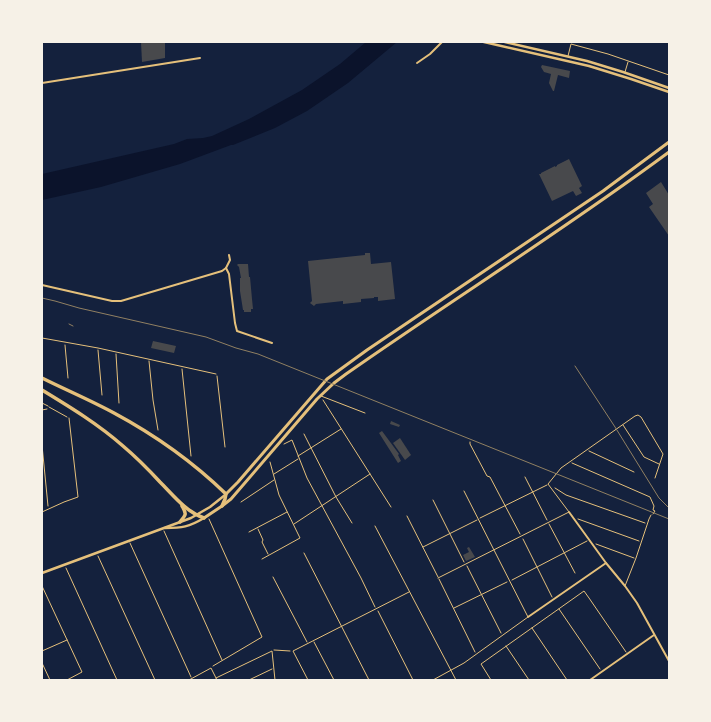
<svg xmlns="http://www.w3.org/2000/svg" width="711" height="722" viewBox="0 0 711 722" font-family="Manrope,sans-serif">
<rect width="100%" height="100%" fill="#14213d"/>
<path fill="#0b132b" d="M366 42H397L348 83 307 111 275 128 233 145H231L180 164 101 187 42 200V174L174 144 187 139 203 138 212 136 249 119 302 90 340 64Z"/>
<g fill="#48494c">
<path d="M141 42H165V58L142 62Z"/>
<path d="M542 65 570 71 569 78 558 75 554 91H553L549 83 551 74 544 72 541 67Z"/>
<path d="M569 159 582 186 579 188 582 193 576 196 573 191 552 201 539 174H541V173L555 166V167L557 166V165Z"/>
<path d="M661 182 669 195V236L649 207 653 204 646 193Z"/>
<path d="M365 253H370L371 264 391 262 395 299 378 301V297H374V298L361 299V302L343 304V301L316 304 314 306 310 303 312 301 308 261 365 255Z"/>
<path d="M238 264H248L249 277H250L252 299 253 309H251V312H244V310H243L240 291V278H241L239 267 237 265Z"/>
<path d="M153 341 176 346 174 353 151 348Z"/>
<path d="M391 421 400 425 399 427 390 424Z"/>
<path d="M382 431 399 454 398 455 401 461 398 463 379 433Z"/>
<path d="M400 438 411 455 405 460 393 443Z"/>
<path d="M469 547 475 557 466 561 463 555 469 552 467 548Z"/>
</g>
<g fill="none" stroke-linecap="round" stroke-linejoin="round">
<g stroke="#e5c07b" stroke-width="1">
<path d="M65 345 68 378"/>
<path d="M98 350 102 395"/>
<path d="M116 354 119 403"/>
<path d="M149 361 153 400 158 430"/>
<path d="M182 369 191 456"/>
<path d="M217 376 225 447"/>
<path d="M323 400 391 507"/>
<path d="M49 407 67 417"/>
<path d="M42 410 47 409"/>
<path d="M304 434 336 497 352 523"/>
<path d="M470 442V444L487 476 490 477 520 534"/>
<path d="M284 444 292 440 307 478 361 578 375 607"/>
<path d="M42 445 48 506"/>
<path d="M589 451 634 472"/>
<path d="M298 456 341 429"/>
<path d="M572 463 650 497 654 506 653 510 655 511 653 514"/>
<path d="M274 474 298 459"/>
<path d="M525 477 547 520"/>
<path d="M555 488 566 495 645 523"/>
<path d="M433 500 464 562"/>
<path d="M241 502 274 480"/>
<path d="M407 516 438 577"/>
<path d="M480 518 547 485"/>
<path d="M209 519 262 637 213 666"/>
<path d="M578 519 639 541"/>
<path d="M294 524 370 474"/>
<path d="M549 524 575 573"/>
<path d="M258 529 263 540 262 542 268 554"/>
<path d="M164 531 222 660"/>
<path d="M249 532 287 512"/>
<path d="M523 539 552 597"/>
<path d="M130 543 191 677"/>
<path d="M596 544 634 558"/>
<path d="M423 547 477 520"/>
<path d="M98 556 155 680"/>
<path d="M262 559 300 538 279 495 270 462"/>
<path d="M467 566 501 633"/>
<path d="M66 568 117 680"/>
<path d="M439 579 475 652"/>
<path d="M512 580 587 541"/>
<path d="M42 586 82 672 67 680"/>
<path d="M454 608 507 582"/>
<path d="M559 609 600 669"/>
<path d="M378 611 413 680"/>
<path d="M532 628 567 680"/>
<path d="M314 642 334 680"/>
<path d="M506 646 529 680"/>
<path d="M274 650 290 651"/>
<path d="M42 651 67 640"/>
<path d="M42 663 50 680"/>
<path d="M249 680 272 669"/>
<path d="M491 680 481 664 584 591 589 598 626 652"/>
</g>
<g stroke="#e5c07b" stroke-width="1">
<path d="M568 56 571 44 608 54 669 75"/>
<path d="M625 72 628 62"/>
<path d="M42 338 98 348 216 374"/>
<path d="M321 396 365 413"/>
<path d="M42 403 48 406"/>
<path d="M623 425 644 457 659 464"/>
<path d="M42 512 64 502 78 497 69 418"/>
<path d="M375 526 456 680"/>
<path d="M304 553 369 680"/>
<path d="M273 577 307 642"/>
<path d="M438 578 569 512 548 484 561 468 635 416 638 415 641 417 663 454 655 478"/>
<path d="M625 586 636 558 649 519 651 515"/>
<path d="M216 678 272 651 275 680"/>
<path d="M189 680 211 668 217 680"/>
<path d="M308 680 293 651 409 592"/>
<path d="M433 680 464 663 528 617 464 491"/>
</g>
<g stroke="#e5c07b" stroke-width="2">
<path d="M417 63 430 54 442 42"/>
<path d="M42 83 200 58"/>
<path d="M226 268 229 274 235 323 237 331 272 343"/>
<path d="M42 285 112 301H121L222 271 226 268 230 260 229 255"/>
<path d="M569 512 606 563 625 586 637 603 669 661"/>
<path d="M528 617 606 563"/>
<path d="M590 680 654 635"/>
</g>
<g stroke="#e5c07b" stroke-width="2.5">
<path d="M484 42 589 66 631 79 669 92"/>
<path d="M505 42 587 61 623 72 669 88"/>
<path d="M165 528C182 528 189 527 204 518"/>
<path d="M42 573 191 518 210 507 225 495"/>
</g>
<g stroke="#e5c07b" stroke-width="3">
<path d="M226 494 238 482 327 379 367 350 603 191 669 142"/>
<path d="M204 518 222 506 231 499 317 399 334 383 346 374C453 299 564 230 669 152"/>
</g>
<g stroke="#e5c07b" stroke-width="3.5">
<path d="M42 378C66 390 90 400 114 413 155 435 193 462 226 494L225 499 222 506"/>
<path d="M42 390C70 407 98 424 123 446 136 457 148 469 160 482 173 495 186 512 204 518"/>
<path d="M180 522C186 515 187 514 182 506"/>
</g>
<g stroke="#918062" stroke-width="1">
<path d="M42 298 55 301 79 308 206 337 236 348 258 354 669 519"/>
<path d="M69 324 73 326"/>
<path d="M575 366 615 427 659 498 669 508"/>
</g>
</g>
<rect width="711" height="722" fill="none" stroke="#f6f1e7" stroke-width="86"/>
</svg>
